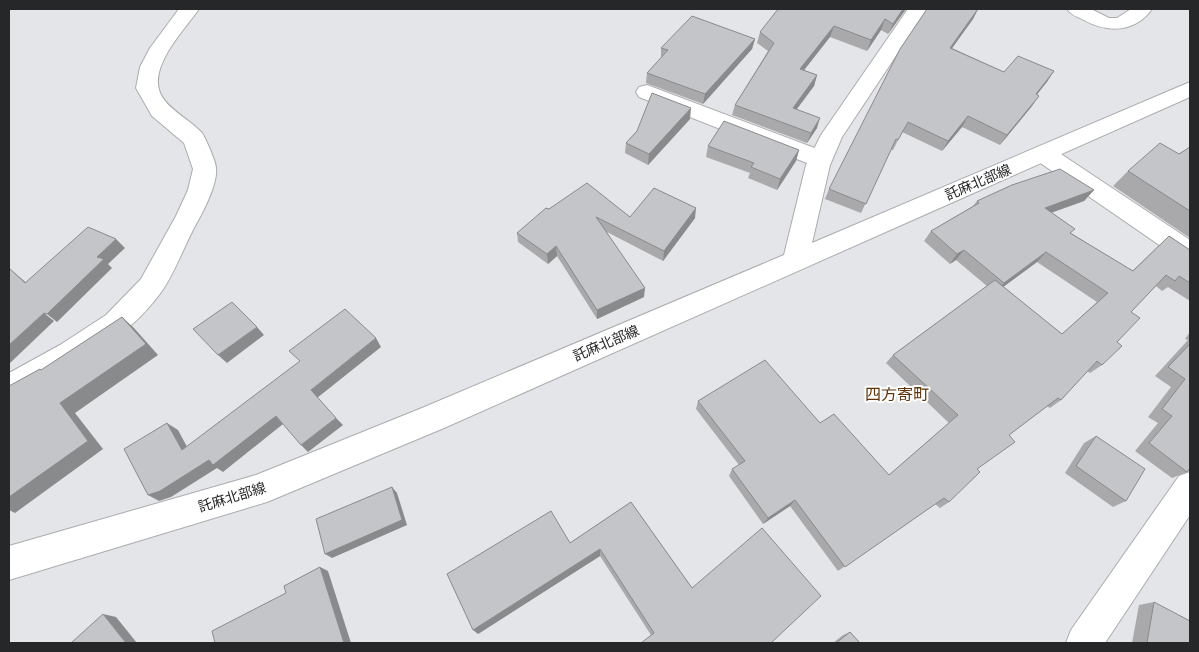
<svg xmlns="http://www.w3.org/2000/svg" width="1199" height="652" viewBox="0 0 1199 652" font-family="'Source Serif 4','Noto Sans JP',serif">
<rect width="100%" height="100%" fill="#e4e5e8"/>
<g fill="none" stroke-linecap="round" stroke-linejoin="round">
<g stroke="#abacaf" stroke-width="2">
<g id="street">
<path d="M1067 9H1091L1109 18H1117L1131 9H1152C1135 33 1107 33 1084 20 1078 17 1071 15 1067 9Z"/>
<path d="M647 85 828 153 832 159 828 165 820 167 812 165 639 97 636 92 639 87Z"/>
<path d="M1044 146 1052 148 1190 240V263L1181 260 1036 160 1033 154 1036 148Z"/>
<path d="M1190 472V515L1105 643H1066L1071 630 1179 476Z"/>
</g>
</g>
<g stroke="#abacaf" stroke-width="2">
<g id="secondary">
<path d="M179 9H199C186 27 169 45 161 66 147 103 183 112 202 133 206 139 216 162 216 168 218 184 202 214 194 228 183 249 173 277 159 295 124 342 69 369 19 397L9 401V373L60 345 106 315 141 279 176 216 188 190 193 169 184 143 152 116 136 88 140 67 150 48Z"/>
<path d="M908 9H927L842 137 830 165 812 243 1190 82V97L444 428 267 502 9 580V546L256 475 422 408 784 255 806 165 821 135Z"/>
</g>
</g>
<use href="#street" fill="#fff" fill-rule="evenodd"/>
<use href="#secondary" fill="#fff" fill-rule="evenodd"/>
</g>
<g fill="#a9a9ac" fill-rule="evenodd">
<path d="M906 9 888 34 881 30 867 51 830 37 804 70 817 75 814 86 797 109 817 128 807 143 732 115 735 105 768 51 757 43 760 32Z"/>
<path d="M978 9 973 19 952 48 1004 72 1054 71 1037 95 1032 106 1000 145 962 127 942 151 902 132 893 150H891L861 213 825 199 829 189Z"/>
<path d="M755 39 752 49 703 104 646 83 647 73 661 58V48Z"/>
<path d="M690 119 648 165 625 153 626 143 637 131Z"/>
<path d="M708 146 799 150 796 161 777 190 748 178 750 173 706 157Z"/>
<path d="M1190 147V238L1113 186 1128 171 1179 154Z"/>
<path d="M1094 190 1084 201 1051 213 1071 233 1132 271 1169 236 1190 250V301L1168 287 1162 291 1156 286 1131 312 1117 342 1102 365 1090 373 1087 371 1061 400 1050 408 1047 406 1009 435 977 469 949 502 940 508 935 504 838 571 790 506 763 524 729 476 732 469 739 465 696 409 698 401 820 423 889 475 949 423 886 363 893 355 987 286 956 260 950 264 924 241 931 231 973 206 977 201ZM1037 262 1097 302 1062 334 1003 287Z"/>
<path d="M549 209 630 217 695 218 663 261 607 232 644 297 597 319 557 256 548 264 518 242 517 233Z"/>
<path d="M1190 332V468L1187 472 1172 478 1135 451 1158 423 1148 417 1171 387 1155 376 1188 340 1185 339Z"/>
<path d="M1096 436 1126 501 1113 507 1065 473 1084 443Z"/>
<path d="M631 502 692 588 771 643 651 635 600 556 478 634 570 543Z"/>
<path d="M1154 602 1190 643H1132L1139 605Z"/>
<path d="M850 632 860 643H833L843 635Z"/>
</g>
<g fill="#898a8c">
<path d="M903 9H906L888 34 893 24Z"/>
<path d="M978 9 973 19 945 58 950 48Z"/>
<path d="M885 19 881 30 867 51 871 40Z"/>
<path d="M834 26 830 37 797 79 800 69Z"/>
<path d="M755 39 752 49 703 104 705 94Z"/>
<path d="M1054 71 1047 82 1029 104 1036 94Z"/>
<path d="M817 75 814 86 790 118 793 108Z"/>
<path d="M1039 96 1032 106 1000 145 1007 135Z"/>
<path d="M691 108 690 119 648 165 649 154Z"/>
<path d="M968 116 962 127 942 151 948 141Z"/>
<path d="M820 118 817 128 807 143 811 133Z"/>
<path d="M799 150 796 161 777 190 780 179Z"/>
<path d="M1094 190 1084 201 1036 218 1045 208Z"/>
<path d="M696 208 695 218 663 261 664 251Z"/>
<path d="M116 239 125 248 108 264 112 268 57 322 47 314 97 257Z"/>
<path d="M556 246 557 256 548 264 547 254Z"/>
<path d="M964 250 956 260 950 264 957 254Z"/>
<path d="M1046 252 1037 262 995 293 1004 283Z"/>
<path d="M9 268 36 291 25 283Z"/>
<path d="M645 288 644 297 597 319V310Z"/>
<path d="M44 313 54 321 9 364V345Z"/>
<path d="M122 317 134 328 158 355 75 413 103 449 15 513 9 510V497L60 403Z"/>
<path d="M257 327 264 335 227 363 218 355Z"/>
<path d="M376 338 381 347 317 398 311 390Z"/>
<path d="M276 416 283 424 223 472 217 468 171 497 159 501 148 495Z"/>
<path d="M336 418 343 425 308 452 301 445Z"/>
<path d="M167 423 178 430 192 456 182 450Z"/>
<path d="M392 487 397 493 407 525 332 558 325 554Z"/>
<path d="M795 500 790 506 763 524 768 518Z"/>
<path d="M600 549V556L478 634 473 630Z"/>
<path d="M320 567 328 571 351 643H344Z"/>
<path d="M103 614 116 617 137 643H126Z"/>
</g>
<g fill="#c4c5c8" stroke="#898a8c">
<path d="M778 9H903L893 24 885 19 871 40 834 26 800 69 817 75 793 108 820 118 811 133 735 105 774 43 760 32Z"/>
<path d="M927 9H978L950 48 1004 72 1018 56 1054 71 1036 94 1039 96 1007 135 968 116 948 141 908 122 898 140 896 139 866 204 829 189 900 49Z"/>
<path d="M692 16 755 39 705 94 647 73 668 50 661 48Z"/>
<path d="M652 93 691 108 649 154 626 143 637 131Z"/>
<path d="M724 121 799 150 780 179 751 167 754 163 708 146Z"/>
<path d="M1160 143 1179 154 1190 147V211L1128 171Z"/>
<path d="M1060 169 1094 190 1045 208 1075 229 1070 233 1133 271 1169 236 1190 250V283L1179 276 1175 281 1166 275 1131 312 1140 318 1117 342 1122 346 1102 365 1097 361 1061 400 1058 398 1009 435 1015 442 977 469 980 472 949 502 944 498 845 567 795 500 768 518 732 469 745 461 698 401 765 360 820 423 834 414 889 475 958 415 893 355 995 280 1062 334 1108 293 1046 252 1004 283 964 250 957 254 931 231 979 203 977 201 1012 185Z"/>
<path d="M587 183 630 217 654 188 696 208 664 251 596 217 645 288 597 310 556 246 547 254 517 233 546 208 549 209Z"/>
<path d="M88 227 116 239 97 257 104 259 47 314 44 313 9 345V268L25 283Z"/>
<path d="M232 302 257 327 218 355 193 329Z"/>
<path d="M345 309 376 338 311 390 336 418 301 445 276 416 213 465 209 460 160 491 148 495 124 449 167 423 182 450 300 361 289 351Z"/>
<path d="M122 317 146 344 60 403 88 441 9 497V386L40 369 41 370Z"/>
<path d="M1190 344V468L1187 472 1149 443 1172 416 1162 409 1185 379 1168 367Z"/>
<path d="M1096 436 1145 469 1126 501 1076 466Z"/>
<path d="M392 487 402 520 325 554 316 519Z"/>
<path d="M631 502 692 588 762 528 821 596 771 643H641L654 633 600 549 473 630 447 574 551 511 570 543Z"/>
<path d="M320 567 344 643H215L212 631 286 593 284 586Z"/>
<path d="M1154 602 1190 621V643H1147Z"/>
<path d="M103 614 126 643H71Z"/>
<path d="M850 632 860 643H836Z"/>
</g>
<g text-anchor="middle" stroke-width="4" stroke-linejoin="round" paint-order="stroke">
<g font-size="14" fill="#262728" stroke="#fff">
<text transform="translate(978 182) rotate(-23)" y="5">託麻北部線</text>
<text transform="translate(606 343) rotate(-23)" y="5">託麻北部線</text>
<text transform="translate(232 497) rotate(-17)" y="5">託麻北部線</text>
</g>
<g font-size="16" fill="#5e340a" stroke="#fff">
<text x="897" y="400">四方寄町</text>
</g>
</g>
<rect width="1199" height="652" fill="none" stroke="#262728" stroke-width="20"/>
</svg>
